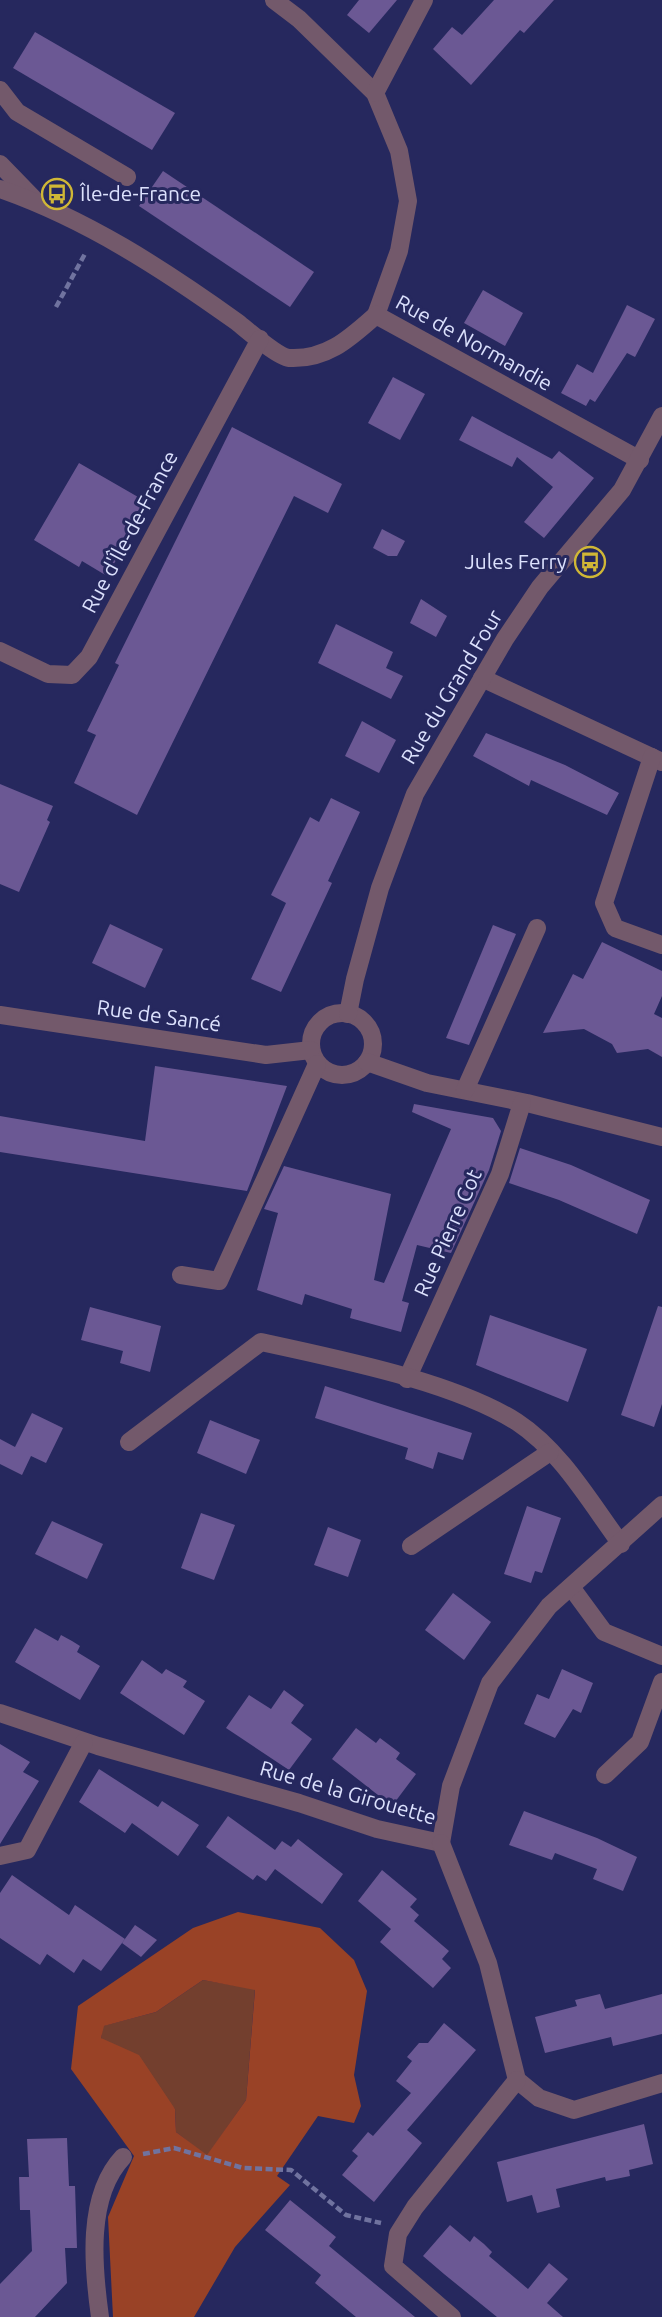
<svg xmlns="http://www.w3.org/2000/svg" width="662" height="2317" viewBox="0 0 662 2317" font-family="Ubuntu,sans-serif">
<rect width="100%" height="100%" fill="#26285e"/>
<path fill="#733f2e" d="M203 1980 255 1989 246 2100 207 2156 176 2132 175 2109 101 2038 103 2026 156 2012Z"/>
<path fill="#994226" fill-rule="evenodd" d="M238 1912 320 1928 354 1960 367 1991 354 2075 361 2106 354 2123 318 2116 277 2176 290 2185 235 2247 194 2317H113L108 2217 134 2156 71 2069 78 2006 193 1928ZM203 1980 255 1990 246 2100 207 2155 176 2132 175 2109 139 2055 101 2038 104 2026 156 2012Z"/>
<g fill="#6b5894">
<path d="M359 0H397L369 33 347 15Z"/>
<path d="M494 0H554L524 33 520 30 471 85 433 49 452 27 462 35Z"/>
<path d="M35 32 175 113 152 150 13 68Z"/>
<path d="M163 171 314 272 290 307 139 206Z"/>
<path d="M483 290 523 313 505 346 464 323Z"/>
<path d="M627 305 655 319 635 357 627 353 595 402 590 399 586 406 561 393 577 364 593 373Z"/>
<path d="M393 377 425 394 400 440 368 423Z"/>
<path d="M472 416 552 459 559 451 594 478 544 538 524 522 553 487 517 457 512 467 459 440Z"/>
<path d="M232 427 342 484 328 513 294 496 137 815 74 783 96 735 87 731 119 665 115 663Z"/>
<path d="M79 463 145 501V509L107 576 82 561 79 567 34 540Z"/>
<path d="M382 529 405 541 397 556H388L373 548Z"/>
<path d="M421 599 447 616 436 637 410 623Z"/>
<path d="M336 624 393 652 386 668 403 676 391 699 318 663Z"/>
<path d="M362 721 396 740 379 773 345 756Z"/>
<path d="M486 733 565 765 619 793 607 815 531 780 529 786 473 756Z"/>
<path d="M0 784 53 806 47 820 50 822 19 892 0 884Z"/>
<path d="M331 798 360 812 328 881 332 883 281 992 251 979 286 903 271 895 310 817 319 822Z"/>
<path d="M110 924 163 949 145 988 92 963Z"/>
<path d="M493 925 516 934 469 1045 446 1038Z"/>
<path d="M602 942 662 971V996L654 1014 662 1018V1057L648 1049 617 1053 612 1044 584 1029 543 1033 573 974 583 979Z"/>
<path d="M155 1066 287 1086 247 1191 0 1152V1116L145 1141Z"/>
<path d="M414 1104 493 1118 501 1131 489 1170 451 1253 417 1245 402 1301 409 1303 401 1332 350 1318 352 1309 305 1294 302 1305 257 1290 278 1213 264 1209 284 1166 391 1194 374 1280 384 1283 451 1129 412 1112Z"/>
<path d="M520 1148 571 1165 650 1200 637 1234 559 1200 509 1183Z"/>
<path d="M658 1306 662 1307V1404L654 1427 621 1415Z"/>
<path d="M90 1307 161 1326 150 1372 120 1363 123 1351 81 1340Z"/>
<path d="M490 1315 587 1349 568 1402 476 1365Z"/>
<path d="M325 1386 472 1433 463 1460 438 1452 433 1469 405 1459 408 1448 315 1418Z"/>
<path d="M32 1413 63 1428 46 1463 31 1456 22 1475 0 1464V1439L15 1447Z"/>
<path d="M210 1420 260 1440 246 1474 197 1453Z"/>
<path d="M527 1506 561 1518 542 1573 535 1571 531 1583 504 1574Z"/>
<path d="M201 1513 235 1525 214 1580 181 1568Z"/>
<path d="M52 1521 103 1544 87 1579 35 1554Z"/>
<path d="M328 1527 361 1540 348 1577 314 1565Z"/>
<path d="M453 1593 491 1622 464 1660 425 1630Z"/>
<path d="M35 1628 58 1641 61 1635 72 1641 80 1646 77 1652 100 1666 80 1700 15 1662Z"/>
<path d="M142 1660 162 1674 166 1669 187 1681 183 1687 205 1701 184 1735 120 1693Z"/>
<path d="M562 1669 593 1683 581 1713 573 1709 555 1738 524 1724 537 1694 549 1699Z"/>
<path d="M284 1690 304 1705 291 1723 312 1739 289 1770 226 1728 249 1695 271 1709Z"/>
<path d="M356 1728 376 1743 380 1738 400 1753 396 1759 416 1774 392 1806 332 1759Z"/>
<path d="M0 1744 30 1762 23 1772 39 1781 0 1844Z"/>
<path d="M99 1769 158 1807 162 1801 199 1825 178 1856 132 1823 125 1833 79 1802Z"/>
<path d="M524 1811 597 1838 637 1857 623 1891 593 1879 597 1869 555 1853 552 1860 509 1845Z"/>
<path d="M228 1816 275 1850 282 1841 291 1847 298 1839 343 1874 322 1904 275 1869 266 1881 257 1875 253 1880 206 1847Z"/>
<path d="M382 1870 417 1899 410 1907 419 1915 414 1921 449 1951 442 1959 451 1968 433 1988 380 1942 391 1929 358 1901Z"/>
<path d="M12 1875 69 1915 75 1905 125 1939 101 1971 83 1959 74 1973 47 1954 40 1965 0 1938V1893Z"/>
<path d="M135 1925 157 1940 141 1957 122 1943Z"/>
<path d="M600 1994 605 2009 662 1994V2034L613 2046 611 2037 545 2053 535 2017 577 2006 575 2000Z"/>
<path d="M444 2023 476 2050 407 2130 422 2143 374 2202 342 2175 358 2156 352 2151 368 2132 373 2136 411 2093 396 2081 412 2061 407 2057 419 2043H428Z"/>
<path d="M644 2124 653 2164 629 2170 630 2176 606 2181 605 2177 556 2189 560 2207 537 2213 532 2195 507 2202 497 2162Z"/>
<path d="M67 2138 69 2186H75L77 2248H65L67 2283 35 2317H0V2284L32 2251 30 2210H20L19 2177H29L27 2139Z"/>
<path d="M290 2200 336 2237 329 2246 415 2317H356L315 2283 321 2275 265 2230Z"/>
<path d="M450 2225 470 2242 474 2236 484 2244 492 2252 489 2256 528 2289 549 2263 568 2279 547 2303 563 2317H497L444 2274 423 2256Z"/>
</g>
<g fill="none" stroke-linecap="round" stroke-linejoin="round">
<g stroke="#70739f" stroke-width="4.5" stroke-dasharray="7 3.5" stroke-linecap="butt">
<path d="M56 307 86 252"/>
<path d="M143 2154 174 2148 243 2168 291 2170 346 2215 381 2223"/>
</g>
<g stroke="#73596b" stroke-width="18">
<path d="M274 0 299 19 375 93 399 151 408 201 399 251 376 315"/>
<path d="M0 90 17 112 127 177"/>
<path d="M375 93 424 0"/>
<path d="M0 164 33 198"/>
<path d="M0 189C86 219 163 269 237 322 247 330 278 357 289 358 327 360 350 338 376 315L640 460"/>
<path d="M0 651 48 674 72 675 89 657 260 339"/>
<path d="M482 678 662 762"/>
<path d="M652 757 604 903 615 928 662 945"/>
<circle cx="342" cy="1044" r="31"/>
<path d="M348 1014 355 979 380 888 415 794 505 639 540 587 622 490 662 416"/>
<path d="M0 1015 266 1055 311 1050"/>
<path d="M367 1062 427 1083 527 1103 662 1137"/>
<path d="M465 1090 537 928"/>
<path d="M181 1275 219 1281 317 1064"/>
<path d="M407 1379 500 1174 522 1103"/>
<path d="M129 1442 261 1342C337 1359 452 1381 517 1422 561 1451 590 1502 621 1544"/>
<path d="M411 1546 550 1452"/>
<path d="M571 1587 604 1632 662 1656"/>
<path d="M0 1713 98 1746 299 1803 377 1829 441 1843 451 1786 490 1683 549 1606 662 1505"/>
<path d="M605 1775 640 1742 662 1682"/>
<path d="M441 1843 488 1963 517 2080 539 2098 574 2110 662 2083"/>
<path d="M0 1856 27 1850 84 1742"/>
<path d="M100 2317C93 2267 86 2196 123 2157"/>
<path d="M452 2317 393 2266 398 2234 415 2207 517 2080"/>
</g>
</g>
<defs>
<g id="bus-ring" transform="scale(1.575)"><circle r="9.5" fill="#26285e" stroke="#d0b736" stroke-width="1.5"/><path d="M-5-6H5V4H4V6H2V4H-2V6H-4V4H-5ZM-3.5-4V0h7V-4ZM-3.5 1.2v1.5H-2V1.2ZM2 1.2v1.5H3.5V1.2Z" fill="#d0b736"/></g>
</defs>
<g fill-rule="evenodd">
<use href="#bus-ring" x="57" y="194"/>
<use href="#bus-ring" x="590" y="562"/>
</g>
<g text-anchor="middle" stroke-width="6" stroke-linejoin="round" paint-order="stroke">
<g font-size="21" fill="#dce1fd" stroke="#26285e" text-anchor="start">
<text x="80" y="201">Île-de-France</text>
<text x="567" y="569" text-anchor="end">Jules Ferry</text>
</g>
<g font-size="21" fill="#dce1fd" stroke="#26285e">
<text transform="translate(474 343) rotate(29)" y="7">Rue de Normandie</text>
<text transform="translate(130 532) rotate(-62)" y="7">Rue d'Île-de-France</text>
<text transform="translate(452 687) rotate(-59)" y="7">Rue du Grand Four</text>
<text transform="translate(159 1016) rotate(8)" y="7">Rue de Sancé</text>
<text transform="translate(448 1233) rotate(-66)" y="7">Rue Pierre Cot</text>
<text transform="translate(348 1793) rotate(16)" y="7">Rue de la Girouette</text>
</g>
</g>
</svg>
